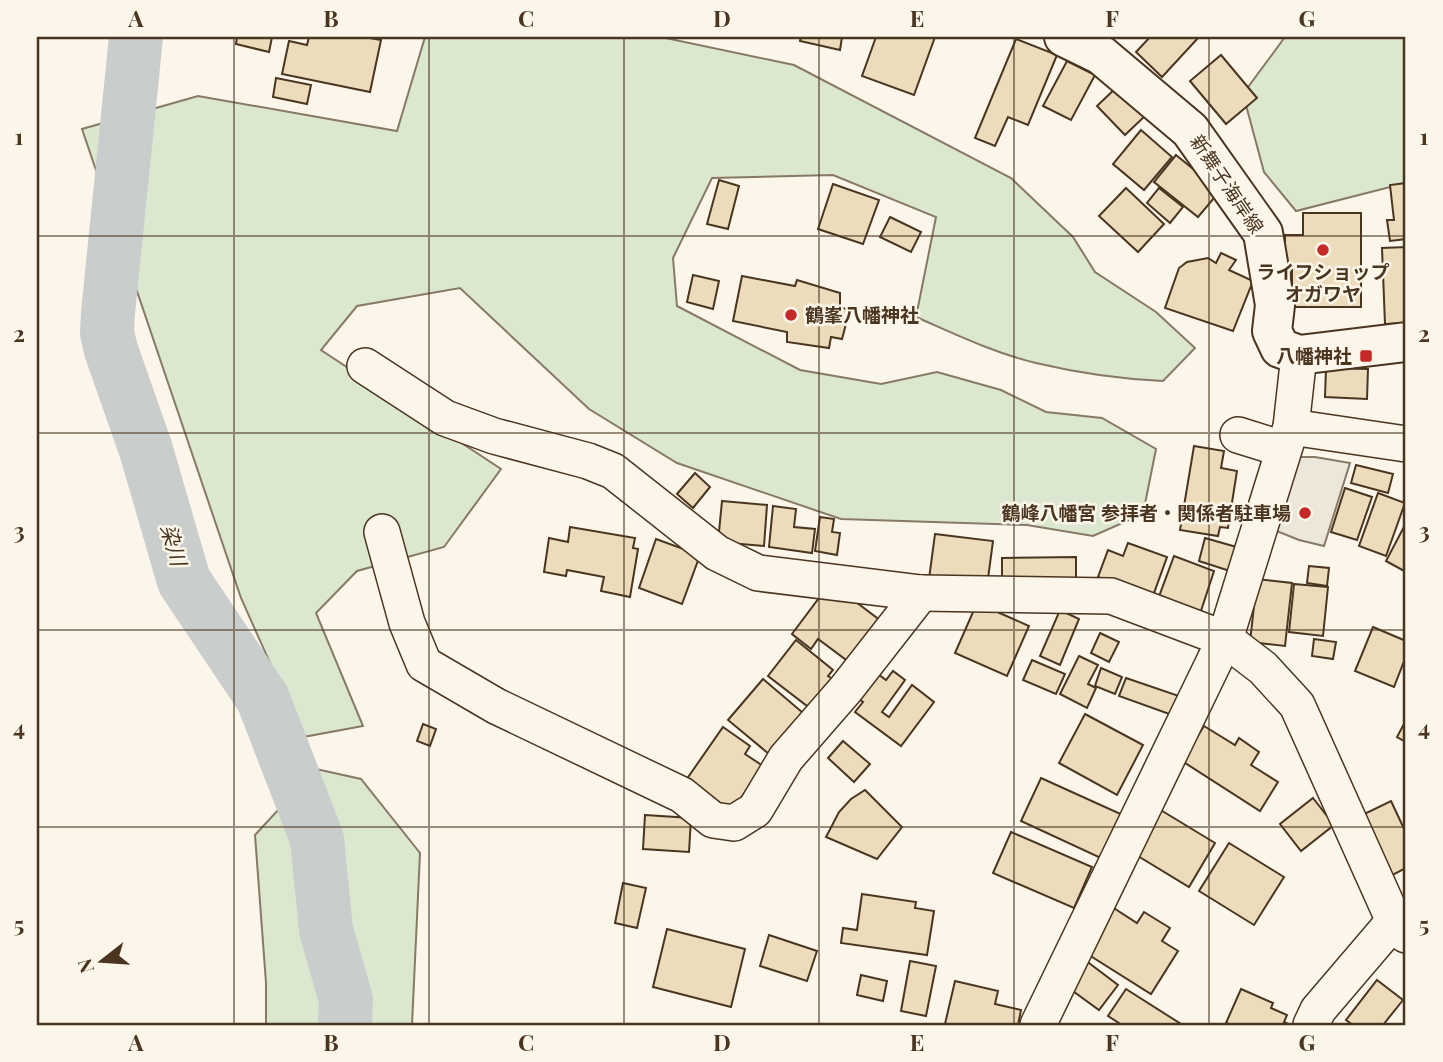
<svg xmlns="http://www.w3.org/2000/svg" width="1443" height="1062" viewBox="0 0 1443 1062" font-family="'Playfair Display','Noto Sans JP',serif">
<rect width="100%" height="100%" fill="#fbf6e9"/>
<g fill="#dce7d0" stroke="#887966" stroke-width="2">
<path d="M425 37H661L794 65 1011 178 1073 237 1095 272 1156 312 1195 348 1163 381C1120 379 1078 373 1036 363 994 353 955 334 916 317L936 217 833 175 712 178 673 258 677 306 800 370 881 384 937 372 1001 390 1046 412 1102 418 1156 449 1143 514 1093 536 1027 525 841 519 677 463 589 409 460 288 357 306 321 350 501 469 444 547 357 571 316 613 363 726 303 737 241 598 82 129 198 96 397 131Z"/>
<path d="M1285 37H1406V183L1296 211 1264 172 1243 94Z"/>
<path d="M316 769 361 779 420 853 412 1025H266V983L255 835Z"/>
</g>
<path fill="#ede7d9" stroke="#887966" stroke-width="2" d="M1298 457H1315L1350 463 1324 546 1299 540 1274 530Z"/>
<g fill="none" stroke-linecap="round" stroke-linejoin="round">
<path stroke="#c9cecd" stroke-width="54" d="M136 37 108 313 107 333 111 350 146 450 184 581 263 699 317 839 326 930 346 1000 345 1025"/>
</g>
<g fill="#ecdcbc" stroke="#4a3520" stroke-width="2">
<path d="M237 37H272L269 52 236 44Z"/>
<path d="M309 37H364L381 40 370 92 282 74 289 41 307 45Z"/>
<path d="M801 37H842L840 50 800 41Z"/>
<path d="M876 37H935L914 95 862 76Z"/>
<path d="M1150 37H1199L1162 77 1136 52Z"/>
<path d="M1016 39 1057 55 1028 125 1008 117 995 146 975 138Z"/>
<path d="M1221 55 1257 98 1226 124 1190 81Z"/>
<path d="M1067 61 1095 75 1071 120 1043 106Z"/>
<path d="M276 78 311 85 307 104 273 97Z"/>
<path d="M1119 85 1147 114 1125 135 1097 106Z"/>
<path d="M1141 130 1172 157 1144 190 1113 164Z"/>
<path d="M1176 155 1220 191 1198 217 1154 182Z"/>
<path d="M719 180 739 186 728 229 707 224Z"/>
<path d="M1406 183V239L1390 241 1387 220H1394L1390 185Z"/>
<path d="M833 184 879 200 863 244 818 229Z"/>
<path d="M1126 188 1164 224 1138 252 1099 216Z"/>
<path d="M1159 188 1183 207 1170 223 1147 203Z"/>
<path d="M1303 213H1361V307H1292V265H1285V235H1303Z"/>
<path d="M890 217 921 232 911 252 880 237Z"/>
<path d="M1406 247V323L1385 324 1382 248Z"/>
<path d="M1221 253 1236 260 1229 270 1253 281 1233 331 1165 308 1179 268 1187 262 1208 258 1216 263Z"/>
<path d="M693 275 719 281 713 309 687 302Z"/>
<path d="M742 276 795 286 797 280 840 293V308L850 309 842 339 831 337 829 348 787 342V332L733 321Z"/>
<path d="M1326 368 1368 369 1367 399 1325 397Z"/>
<path d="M1194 446 1224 451 1221 468 1237 471 1228 528 1220 527 1218 536 1180 530Z"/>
<path d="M1356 465 1393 474 1388 493 1351 483Z"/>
<path d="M695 473 710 487 693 508 677 494Z"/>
<path d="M1345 488 1372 497 1357 540 1331 532Z"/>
<path d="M1378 493 1405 503 1386 556 1359 546Z"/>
<path d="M722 501 767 505 764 546 718 542Z"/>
<path d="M773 506 796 509 794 527 815 529 812 553 769 547Z"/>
<path d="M820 517 834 519 832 532 840 533 837 555 815 551Z"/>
<path d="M1406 523V572L1386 561Z"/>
<path d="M570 527 635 538 633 548 638 549 630 597 601 591 604 577 567 570 566 576 544 572 549 538 568 542Z"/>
<path d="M935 534 993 541 987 586 929 579Z"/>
<path d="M1205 538 1240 548 1233 572 1199 561Z"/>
<path d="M656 539 700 555 682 604 639 588Z"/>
<path d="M1128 543 1167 557 1150 604 1138 591 1098 577 1108 550 1123 556Z"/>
<path d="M1174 556 1214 571 1199 617 1157 602Z"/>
<path d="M1076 557V586L1002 587V558Z"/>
<path d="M1309 566 1329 568 1327 586 1307 583Z"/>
<path d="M1257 579 1292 583 1285 646 1250 642Z"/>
<path d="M1294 584 1328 587 1323 636 1289 632Z"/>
<path d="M825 590 839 601 844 593 881 621 849 662 818 639 811 649 792 634Z"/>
<path d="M977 603 1029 626 1007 676 955 653Z"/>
<path d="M1060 610 1079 619 1060 665 1040 656Z"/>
<path d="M1373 627 1406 641V656L1394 687 1355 671Z"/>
<path d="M1100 633 1119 642 1109 662 1091 653Z"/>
<path d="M1314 639 1336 642 1333 659 1312 656Z"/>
<path d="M796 640 833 670 828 676 834 680 811 709 768 676Z"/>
<path d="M1079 656 1098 665 1088 684 1096 688 1087 708 1060 694Z"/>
<path d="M1032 660 1065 674 1056 694 1023 680Z"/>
<path d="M870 668 886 680 893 671 905 680 882 712 889 717 912 685 934 702 901 746 855 712 863 702 851 693Z"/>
<path d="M1101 668 1122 677 1115 694 1095 686Z"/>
<path d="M1126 678 1179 696 1172 715 1119 696Z"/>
<path d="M763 679 809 718 775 759 728 720Z"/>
<path d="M1085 714 1143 745 1117 795 1059 763Z"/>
<path d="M1406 720V742L1397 737Z"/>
<path d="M423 724 436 729 430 746 417 741Z"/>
<path d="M1204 726 1235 745 1239 738 1259 752 1251 765 1278 782 1260 811 1182 761Z"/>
<path d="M723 727 750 746 745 754 763 766 729 815 684 783Z"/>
<path d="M843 741 870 764 854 782 828 758Z"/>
<path d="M1041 778 1125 816 1105 860 1021 821Z"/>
<path d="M865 790 902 827 877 859 826 837 839 812 851 799Z"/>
<path d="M1313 798 1334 825 1301 851 1280 824Z"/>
<path d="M1391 801 1406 833V868L1383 880 1354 819Z"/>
<path d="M1159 809 1215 843 1189 887 1133 853Z"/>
<path d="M645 815 691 818 689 852 643 849Z"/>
<path d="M1011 832 1092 867 1074 908 993 873Z"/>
<path d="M1229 843 1284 877 1254 925 1199 891Z"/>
<path d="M623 883 646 888 637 928 615 923Z"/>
<path d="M862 894 916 902 915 908 934 911 927 955 841 943 843 928 857 930Z"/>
<path d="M1109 905 1137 923 1144 912 1170 928 1162 941 1178 951 1151 994 1081 950Z"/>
<path d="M667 929 745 949 731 1007 653 987Z"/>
<path d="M769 935 817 951 807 981 760 966Z"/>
<path d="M1085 960 1118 985 1099 1010 1066 986Z"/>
<path d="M910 961 936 966 926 1016 901 1011Z"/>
<path d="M861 975 887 981 883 1001 857 995Z"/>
<path d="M1377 980 1403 1000 1383 1025H1353L1346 1020Z"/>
<path d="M955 981 998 991 995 1004 1021 1010 1018 1025 945 1024Z"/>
<path d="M1126 989 1181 1024 1180 1025H1122L1108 1016Z"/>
<path d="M1241 989 1273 1003 1271 1008 1287 1015 1284 1022 1290 1025H1232L1226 1023Z"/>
</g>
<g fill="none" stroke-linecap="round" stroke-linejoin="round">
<g stroke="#4a3520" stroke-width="38">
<g id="minor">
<path d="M365 366 445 418 494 436 588 461 613 471 717 553 758 573 921 593 1111 596 1225 639 1263 668 1297 705 1394 921 1406 935"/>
<path d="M1291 427 1406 444"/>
<path d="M1238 435 1283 449"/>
<path d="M382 532 407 623 424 664 496 706 682 795 713 820 734 823 755 810 786 758 846 689 921 593"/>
<path d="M1038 1025 1225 639 1291 427 1299 355"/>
<path d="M1311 1025 1318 1010 1394 921"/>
</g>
</g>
<g stroke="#4a3520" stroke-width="42">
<path id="major" d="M1064 37 1101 55 1190 130 1263 233 1275 305 1272 331 1280 348 1299 355 1406 342"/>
</g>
<use href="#minor" stroke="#fbf6e9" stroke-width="35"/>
<use href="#major" stroke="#fbf6e9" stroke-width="38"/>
</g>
<path fill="none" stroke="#4a3520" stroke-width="2" stroke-opacity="0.55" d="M234 37V1025M429 37V1025M624 37V1025M819 37V1025M1014 37V1025M1209 37V1025M37 236H1406M37 433H1406M37 630H1406M37 827H1406"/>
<g fill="#c62828" stroke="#fbf6e9" stroke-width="2.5">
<circle cx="1323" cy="250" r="7"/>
<circle cx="791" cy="315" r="7"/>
<rect x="1359" y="349" width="14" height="14" rx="3.5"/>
<circle cx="1305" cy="513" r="7"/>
</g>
<g text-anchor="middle" stroke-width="5" stroke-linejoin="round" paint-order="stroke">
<g font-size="19" fill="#4a3520" stroke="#fbf6e9">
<text transform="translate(1227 184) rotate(56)" y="7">新舞子海岸線</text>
</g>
<g font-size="19" font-weight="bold" fill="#4a3520" stroke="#fbf6e9" text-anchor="end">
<text x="1323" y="279" text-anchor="middle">ライフショップ<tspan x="1323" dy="22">オガワヤ</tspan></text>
<text x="805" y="322" text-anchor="start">鶴峯八幡神社</text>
<text x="1352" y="363">八幡神社</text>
<text x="1291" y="520">鶴峰八幡宮 参拝者・関係者駐車場</text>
</g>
<g font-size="21" font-style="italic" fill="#4a3520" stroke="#fbf6e9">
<text transform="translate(173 545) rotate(74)" y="7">染川</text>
</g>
</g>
<rect width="1443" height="1062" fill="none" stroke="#fbf6e9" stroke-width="77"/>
<g transform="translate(102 961) rotate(253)" stroke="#fbf6e9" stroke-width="5" paint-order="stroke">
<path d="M0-5L12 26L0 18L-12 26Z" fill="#4a3520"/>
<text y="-10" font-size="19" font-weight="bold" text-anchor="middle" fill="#4a3520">N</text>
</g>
<rect x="38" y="38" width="1366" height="986" fill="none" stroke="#4a3520" stroke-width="2.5"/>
<g font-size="23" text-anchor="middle" font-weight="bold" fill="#4a3520">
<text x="136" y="27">A</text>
<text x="331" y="27">B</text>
<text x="526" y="27">C</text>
<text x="722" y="27">D</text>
<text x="917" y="27">E</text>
<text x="1112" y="27">F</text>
<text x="1307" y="27">G</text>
<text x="19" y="145">1</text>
<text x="1424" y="145">1</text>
<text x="19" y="342">2</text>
<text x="1424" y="342">2</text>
<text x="19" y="539">3</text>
<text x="1424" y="539">3</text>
<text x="19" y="736">4</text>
<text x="1424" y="736">4</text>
<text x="19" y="933">5</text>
<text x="1424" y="933">5</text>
<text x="136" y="1051">A</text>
<text x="331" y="1051">B</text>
<text x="526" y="1051">C</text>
<text x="722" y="1051">D</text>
<text x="917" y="1051">E</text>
<text x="1112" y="1051">F</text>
<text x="1307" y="1051">G</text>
</g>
</svg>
